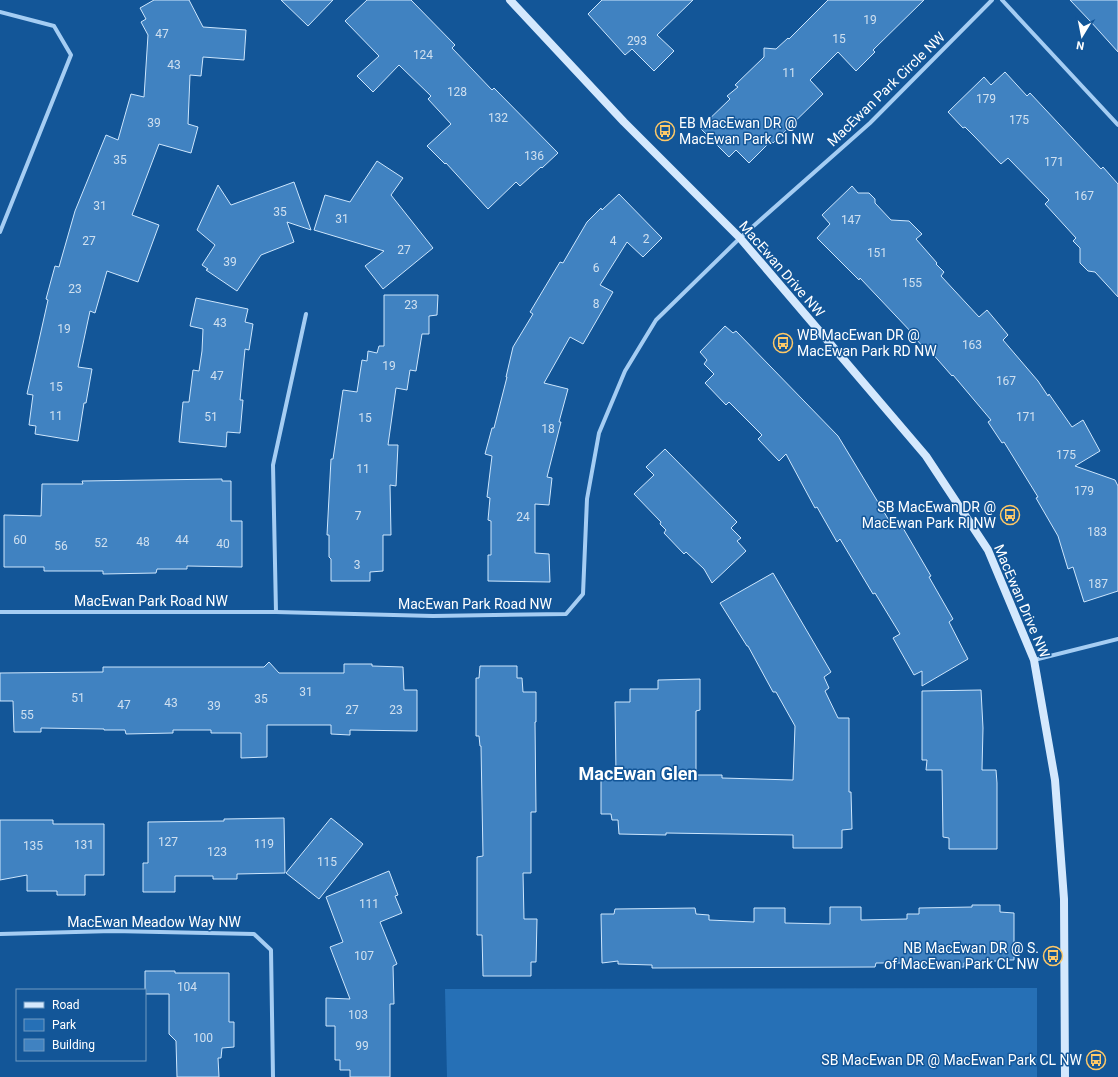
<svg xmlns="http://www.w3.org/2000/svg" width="1118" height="1077" viewBox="0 0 1118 1077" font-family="Roboto,sans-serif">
<rect width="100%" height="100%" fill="#135698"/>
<path fill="#2670b6" d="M1037 988V1077H447L445 989Z"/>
<g fill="#4082c1" stroke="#cde6fd">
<path d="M154 0H189L203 27 246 30 244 60 203 57 201 76 190 75 188 124 198 127 191 153 159 144 132 215 159 225 138 282 107 271 95 313 90 311 78 367 92 369 86 403H84L78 441 35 434 36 426 29 425 33 395 27 394 48 300 46 299 55 266 59 267 75 211 106 135 118 140 131 94 144 97 148 35 141 22 146 19 140 8Z"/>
<path d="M281 0H333L308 26Z"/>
<path d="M367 0H411L455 45 452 48 492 90 494 88 558 153 542 168 541 167 520 186 516 182 488 209 446 163 445 164 427 146 451 124 428 99 431 96 399 65 373 92 357 76 379 56 345 21Z"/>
<path d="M602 0H693L657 35 674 51 654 71 632 49 625 55 588 14Z"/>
<path d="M828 0H924L873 50 875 52 856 71 838 52 810 80 823 94 773 143 771 141 749 163 736 150 729 157 700 128 730 99 727 96 738 87 735 85 764 57V48L776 49 788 38 789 39Z"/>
<path d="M1070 0H1118V52L1091 22Z"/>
<path d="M1005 72 1027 96 1030 93 1101 169 1103 167 1118 184V297L1095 272 1088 271 1080 263V248L1073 241 1076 238 1045 204 1049 200 1008 158 1001 164 974 136 965 127 963 128 948 112 984 77 991 85Z"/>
<path d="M377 161 403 178 391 195 433 248 383 289 365 266 384 251 314 230 325 195 350 202Z"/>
<path d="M294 182 311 230 287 222 294 242 261 255 237 291 206 270 208 269 202 265 215 245 197 230 218 185 231 205Z"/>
<path d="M852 186 858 193H869L875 199V203L891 220 909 221 922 234 916 239 937 263 936 264 944 272 941 276 979 317 987 310 1008 335 1003 340 1038 381 1048 396 1049 394 1072 427 1083 420 1100 451 1075 466 1115 480 1118 486V591L1084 602 1073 567 1068 569 1058 536 1036 498 1038 497 1004 442 1002 443 988 422 991 420 953 375 952 376 931 352 930 354 912 335 913 334 860 278 859 280 817 238 830 224 822 215Z"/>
<path d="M619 194 662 238 643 257 627 242 600 285 613 292 583 344 570 337 544 383 568 389 559 422H561L547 477 552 478 549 505 535 504V553L549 554 550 582 488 581V555H491V521L488 520 490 498 487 497 492 456 485 454 492 428H494L507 377H506L513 347 533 314 530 312 560 262 563 263 587 222 601 208 602 210Z"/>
<path d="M384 295H438L437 315 429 316V334H422L416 371 410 370 407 390 396 388 388 445H398L396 486 390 485 391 535H383V571L370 572V581H331V559L329 557V535H327L331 459H333L343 390 357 392 362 360 367 361 368 351 377 353 379 346H384Z"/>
<path d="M196 298 248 309 245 322 253 324 249 350 245 349 240 400H243L240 433 227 432 226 447 179 442 183 402H189L193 370 199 371 202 351 203 329 190 326Z"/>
<path d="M725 326 733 333 736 331 838 436 890 522 894 520 900 529 903 528 931 576 929 577 953 619 949 622 968 659 922 686V671L914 675 893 638 900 634 875 593 873 594 840 539 837 542 817 507 815 508 786 454 779 461 758 439 762 435 729 402 726 405 705 383 714 374 704 364 707 360 700 352Z"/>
<path d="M665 449 737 522 731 528 741 538 737 541 746 551 712 583 704 569 686 552 684 554 664 533 666 530 660 524 661 522 634 494 654 475 646 467Z"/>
<path d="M222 479V481H231V521H242V567L187 566V569H157L156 573 103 574V571H44V567H4V515L41 516 42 484H83L82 481Z"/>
<path d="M773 573 831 672 824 677 829 688 825 691 838 718H849V792H851L852 829 842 830V848H793V835L666 833V835L619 834 618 820H612L611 814H601V777H611V774H616L615 702H630V689H658V680L700 679V710L696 711V775H722V778L793 780 795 726 776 692H773L748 646H747L720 603Z"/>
<path d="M269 662 279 673H344V664H372V666L403 667 404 690H417V731L350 730V735L331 734V725H267V757L241 758V733H211V730H173V733L126 734 125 730H104V729L41 728V732H14L13 701H0V673L103 672V667H264Z"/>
<path d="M480 666H517V678H522L523 692H536V722H535L536 812H531V873H523L524 919H537L536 962H531V976H483L482 935H477V857L483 856 481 746H480L479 736H476V678H479Z"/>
<path d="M981 690 983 728 982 770H996L997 783V849H949V838L943 837 942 770H926L927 760H922V691Z"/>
<path d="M284 818 285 873 237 874V879H213V876H175V892H143V863H148V822L224 821V819Z"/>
<path d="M331 818 363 844 319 899 286 873Z"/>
<path d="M0 820H53V824H104V875H85V895H57V891H27V875L0 880Z"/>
<path d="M389 871 398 895 395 896 402 913 380 922 397 964 393 966 394 1004H390V1077H350V1070H340V1060H335V1026H326V998L350 999 330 947 343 942 326 897Z"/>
<path d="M972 905H1000V912L1014 913V960H999L998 961H974L973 963H964V967H907V963H876L875 967 652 968V965L618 964V961L602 963 601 914H614L615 909 695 908 696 914 709 915V920L754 922V908H785V923L830 924V907H861V920L907 919V914H919V908L972 907Z"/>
<path d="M145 971H175V973H229V1022H234V1047L222 1048 221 1058H218L219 1077H177L176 1041 169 1034V994H145Z"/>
</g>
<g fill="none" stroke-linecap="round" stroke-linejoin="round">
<g stroke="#a5cdf3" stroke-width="4">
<path d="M1002 0 1118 125"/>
<path d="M0 12 54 26 71 55 0 232"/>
<path d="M0 612H276L433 616 566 614 583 594 587 499 599 433 625 371 656 320 740 238 870 123 992 0"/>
<path d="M276 612 273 465 306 314"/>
<path d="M1034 660 1118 639"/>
<path d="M0 934 113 931 254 934 271 950 273 1077"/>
</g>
<path stroke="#d4e8fd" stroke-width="8" d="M510 0 624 122 740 238 926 456 988 550 1034 660 1055 780 1064 899 1065 1077"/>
</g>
<defs>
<g id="bus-ring" transform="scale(1)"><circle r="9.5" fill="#135698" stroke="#ffc967" stroke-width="1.5"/><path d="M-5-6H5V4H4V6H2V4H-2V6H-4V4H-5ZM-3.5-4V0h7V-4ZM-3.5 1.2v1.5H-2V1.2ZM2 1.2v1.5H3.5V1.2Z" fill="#ffc967"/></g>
</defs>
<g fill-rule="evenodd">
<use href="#bus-ring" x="665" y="131"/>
<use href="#bus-ring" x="783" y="343"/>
<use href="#bus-ring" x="1010" y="515"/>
<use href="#bus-ring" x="1053" y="956"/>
<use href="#bus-ring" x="1096" y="1060"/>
</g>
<g text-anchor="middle" stroke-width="3" stroke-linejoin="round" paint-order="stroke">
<g font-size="12" fill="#cfe0f0">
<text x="870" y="24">19</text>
<text x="162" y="38">47</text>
<text x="839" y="43">15</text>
<text x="637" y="45">293</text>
<text x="423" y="59">124</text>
<text x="174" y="69">43</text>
<text x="789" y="77">11</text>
<text x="457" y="96">128</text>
<text x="986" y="103">179</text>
<text x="498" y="122">132</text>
<text x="1019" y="124">175</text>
<text x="154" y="127">39</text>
<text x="534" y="160">136</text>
<text x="120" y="164">35</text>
<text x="1054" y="166">171</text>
<text x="1084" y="200">167</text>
<text x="100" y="210">31</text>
<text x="280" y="216">35</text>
<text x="342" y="223">31</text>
<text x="851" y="224">147</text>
<text x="646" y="243">2</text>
<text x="89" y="245">27</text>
<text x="613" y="245">4</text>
<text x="404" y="254">27</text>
<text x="877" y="257">151</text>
<text x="230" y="266">39</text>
<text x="596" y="272">6</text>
<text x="912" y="287">155</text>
<text x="75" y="293">23</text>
<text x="596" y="308">8</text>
<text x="411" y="309">23</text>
<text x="220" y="327">43</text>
<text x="64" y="333">19</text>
<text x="972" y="349">163</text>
<text x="389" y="370">19</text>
<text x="217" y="380">47</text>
<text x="1006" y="385">167</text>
<text x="56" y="391">15</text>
<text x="56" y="420">11</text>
<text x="211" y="421">51</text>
<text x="1026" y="421">171</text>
<text x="365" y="422">15</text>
<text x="548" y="433">18</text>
<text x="1066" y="459">175</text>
<text x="363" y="473">11</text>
<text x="1084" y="495">179</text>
<text x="358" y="520">7</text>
<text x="523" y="521">24</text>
<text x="1097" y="536">183</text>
<text x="20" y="544">60</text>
<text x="182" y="544">44</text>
<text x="143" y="546">48</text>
<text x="101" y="547">52</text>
<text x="223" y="548">40</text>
<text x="61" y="550">56</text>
<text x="357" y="569">3</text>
<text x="1098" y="588">187</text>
<text x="306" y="696">31</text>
<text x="78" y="702">51</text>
<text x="261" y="703">35</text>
<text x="171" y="707">43</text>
<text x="124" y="709">47</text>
<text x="214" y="710">39</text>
<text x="352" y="714">27</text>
<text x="396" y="714">23</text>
<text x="27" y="719">55</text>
<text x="168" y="846">127</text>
<text x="264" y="848">119</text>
<text x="84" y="849">131</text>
<text x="33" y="850">135</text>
<text x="217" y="856">123</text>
<text x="327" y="866">115</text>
<text x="369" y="908">111</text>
<text x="364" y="960">107</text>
<text x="187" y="991">104</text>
<text x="358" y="1019">103</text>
<text x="203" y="1042">100</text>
<text x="362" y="1050">99</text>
</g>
<g font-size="14" fill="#fff" stroke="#135698">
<text transform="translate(886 89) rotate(-44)" y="5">MacEwan Park Circle NW</text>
<text transform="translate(782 269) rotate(49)" y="5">MacEwan Drive NW</text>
<text x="151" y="606">MacEwan Park Road NW</text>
<text transform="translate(1022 601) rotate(67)" y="5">MacEwan Drive NW</text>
<text x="475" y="609">MacEwan Park Road NW</text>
<text x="154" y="927">MacEwan Meadow Way NW</text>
</g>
<g font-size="14" fill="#fff" stroke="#135698" text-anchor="end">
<text x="679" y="128" text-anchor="start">EB MacEwan DR @<tspan x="679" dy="16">MacEwan Park CI NW</tspan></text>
<text x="797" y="340" text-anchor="start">WB MacEwan DR @<tspan x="797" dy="16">MacEwan Park RD NW</tspan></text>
<text x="996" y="512">SB MacEwan DR @<tspan x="996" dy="16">MacEwan Park RI NW</tspan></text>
<text x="1039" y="953">NB MacEwan DR @ S.<tspan x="1039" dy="16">of MacEwan Park CL NW</tspan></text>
<text x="1082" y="1065">SB MacEwan DR @ MacEwan Park CL NW</text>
</g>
<g font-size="18" font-weight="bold" fill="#fff" stroke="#135698">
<text x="638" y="780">MacEwan Glen</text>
</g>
</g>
<rect x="16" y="989" width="130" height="72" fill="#135698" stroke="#719ac1"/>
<rect x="24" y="1002" width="20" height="6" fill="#d4e8fd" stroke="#719ac1"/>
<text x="52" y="1009" font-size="12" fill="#ffffff">Road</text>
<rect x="24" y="1019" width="20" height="12" fill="#2670b6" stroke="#719ac1"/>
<text x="52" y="1029" font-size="12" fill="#ffffff">Park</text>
<rect x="24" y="1039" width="20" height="12" fill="#4082c1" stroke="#719ac1"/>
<text x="52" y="1049" font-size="12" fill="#ffffff">Building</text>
<g transform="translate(1082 36) rotate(190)" stroke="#135698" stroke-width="3" paint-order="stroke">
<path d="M0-3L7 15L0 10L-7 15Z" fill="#ffffff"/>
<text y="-6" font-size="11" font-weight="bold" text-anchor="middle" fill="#ffffff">N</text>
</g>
</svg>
